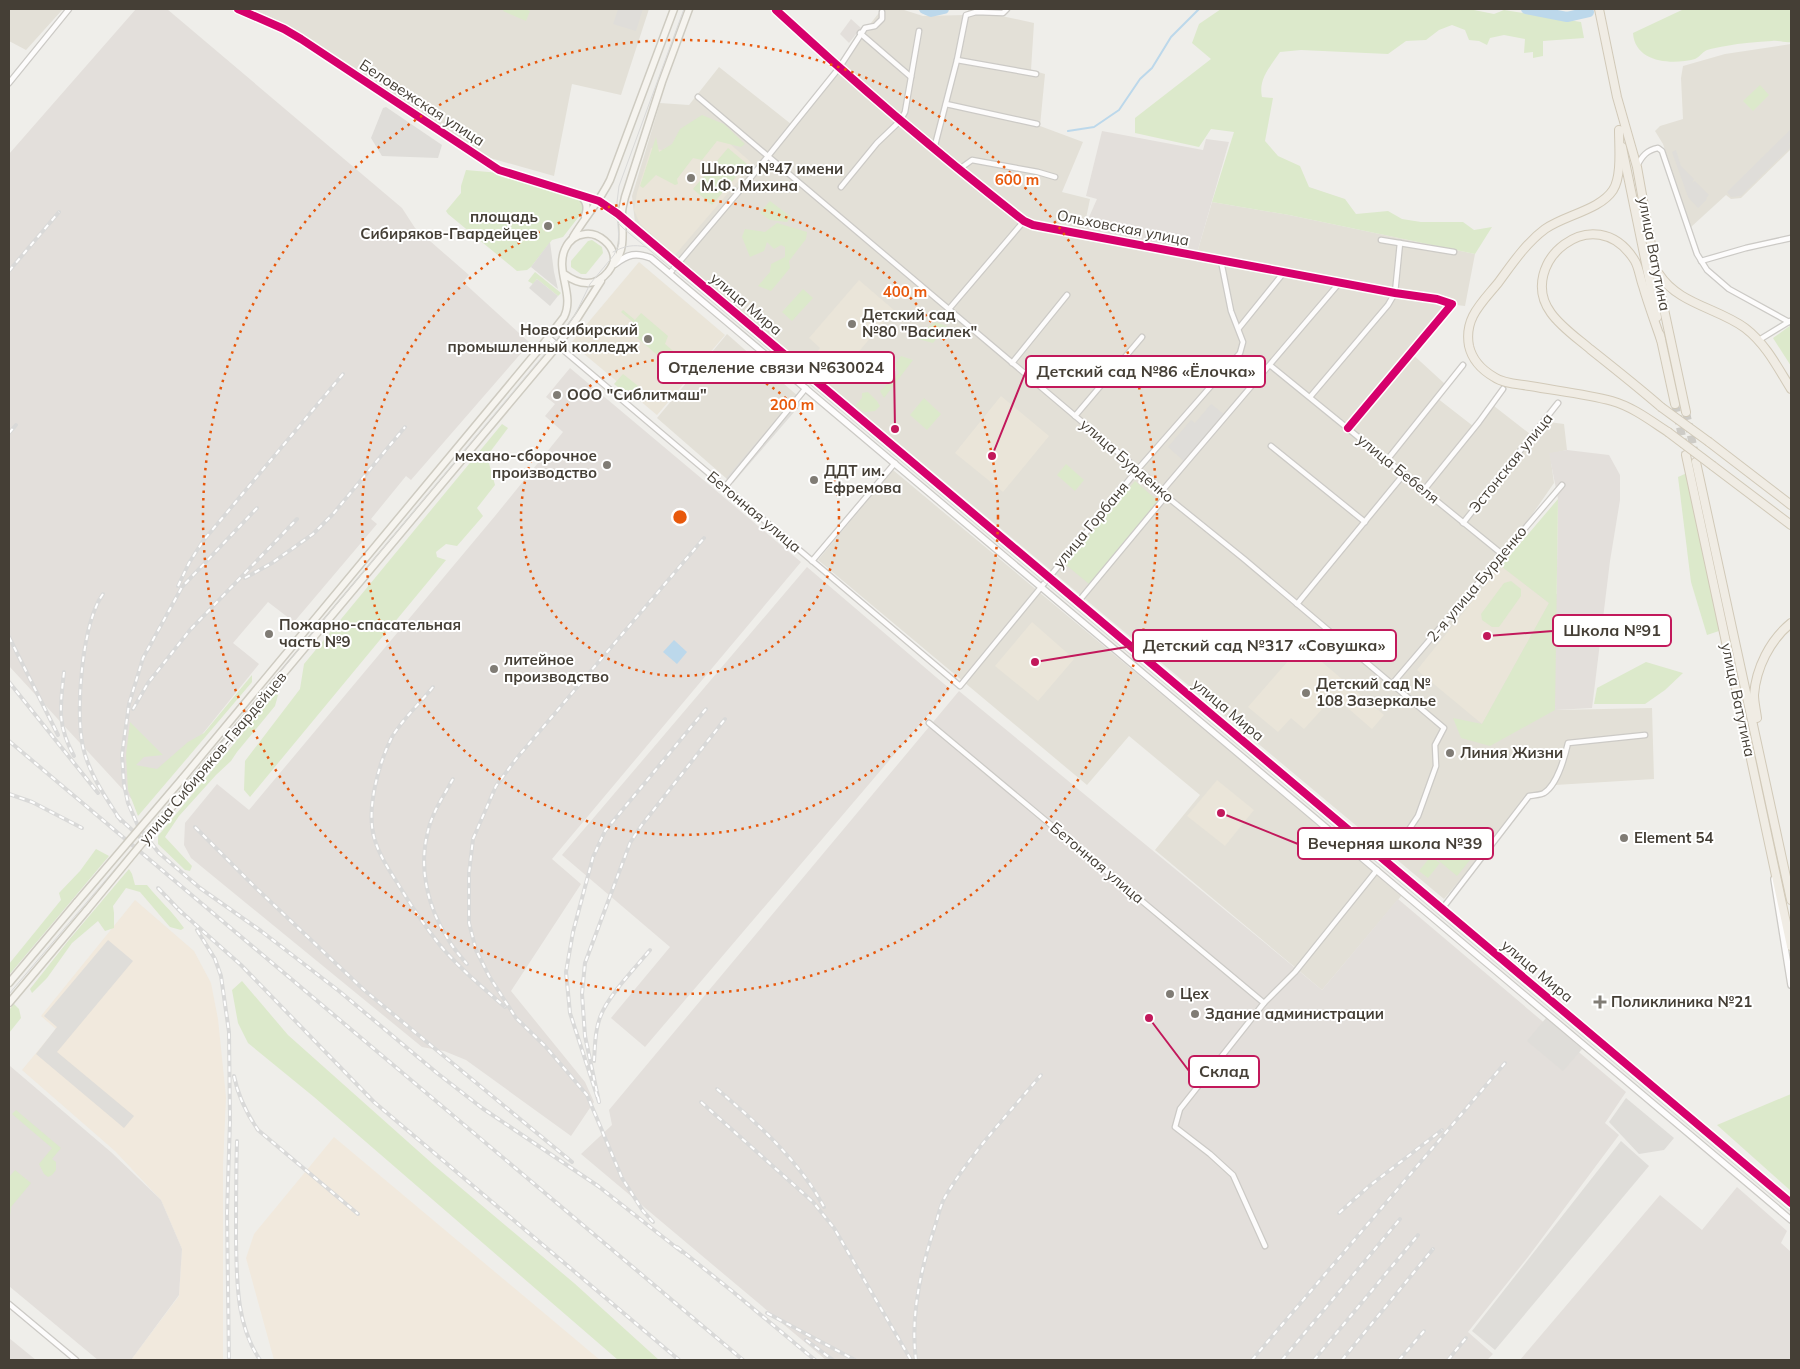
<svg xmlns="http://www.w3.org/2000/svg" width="1800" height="1369" viewBox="0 0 1800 1369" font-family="Mulish,sans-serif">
<rect width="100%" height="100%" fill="#efeeea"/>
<g fill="#e3e0d7">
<path d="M9 9H63L26 50 9 41Z"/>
<path d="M253 9H649L621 95 572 84 554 176 490 158 287 25Z"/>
<path d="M882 9H901L923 16 965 15 969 9 1034 23 1031 70 1045 74 1040 126 1083 142 1062 192 1090 199 1083 233 1197 253 1212 202 1289 215 1475 254 1465 306 1448 304 1409 351 1445 384 1437 398 1473 426 1494 406 1530 434 1541 421 1564 424 1567 450 1550 454 1554 483 1504 555 1551 591 1564 598 1555 710 1652 708 1654 779 1555 785 1531 796 1444 899 635 223 632 196 660 103 689 105 719 67 791 124Z"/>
<path d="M1791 44V149L1741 198 1731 199 1726 195 1691 227 1663 144 1655 131 1660 126 1683 119 1681 78 1683 66 1725 54Z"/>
<path d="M727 334 799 397 727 479 657 418Z"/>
<path d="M893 470 1402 895 1322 990 1155 850 1200 795 1129 736 1087 785 818 560Z"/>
</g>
<g fill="#f1e9dd">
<path d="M135 900 194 951 211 983 218 1019 226 1097 223 1166V1360H131L179 1296 182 1249 161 1200 115 1151 22 1070 56 1029 41 1016Z"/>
<path d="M334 1137 600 1360H274L246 1258 254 1234Z"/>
</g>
<g fill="#e3dfdb">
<path d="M136 9H167L402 208 415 228 469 275 463 282 530 343 411 480 406 476 371 519 377 524 294 622 268 602 233 643 259 664 204 732 139 807 9 666V154Z"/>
<path d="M851 19 861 28 849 43 840 34Z"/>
<path d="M1102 131 1203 150 1206 139 1229 142 1197 253 1093 231 1082 233 1097 199 1086 196Z"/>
<path d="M570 368 801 562 552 859 581 884 511 991 585 1082 594 1102 571 1136 466 1060 444 1051 422 1047 191 858 184 845 185 823 217 784 249 810 495 516 563 432 545 416 555 404 546 397Z"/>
<path d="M1567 450 1609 455 1620 475V500L1610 561 1592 708 1555 710 1558 499 1549 453Z"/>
<path d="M807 567 950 689 645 1047 611 1018 670 947 562 855Z"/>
<path d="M959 691 1322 990 1398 899 1626 1092 1605 1123 1619 1135 1528 1257 1468 1332 1493 1354 1487 1360H826L581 1154 612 1125 609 1110Z"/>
<path d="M10 1066 112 1153 161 1200 182 1249 179 1295 131 1360H98L9 1286V1068Z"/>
<path d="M1737 1187 1787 1231 1781 1243 1791 1252V1360H1520L1660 1195 1702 1230Z"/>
<path d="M9 1338 36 1360H9Z"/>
</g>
<g fill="#eae5d9">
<path d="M719 134 753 164 675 255 640 224 634 210 637 193 651 148 667 151Z"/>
<path d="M639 262 725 335 657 415 571 343Z"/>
<path d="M859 280 894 310 845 368 835 360 822 376 808 363 820 348 809 338Z"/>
<path d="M1001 396 1049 436 1003 492 955 453Z"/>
<path d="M1501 566 1549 603 1482 724 1417 670Z"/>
<path d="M1032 622 1074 659 1038 701 995 666Z"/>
<path d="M1302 645 1384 715 1372 729 1334 696 1304 729 1291 718 1278 732 1248 707Z"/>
<path d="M1217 780 1254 810 1225 846 1187 816Z"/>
</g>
<g fill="#dce9cb">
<path d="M504 9H525L530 11 526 21 503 11Z"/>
<path d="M1221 9H1469L1494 14 1504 10 1581 22 1584 38 1543 41V56L1533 58V52L1524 53 1525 39 1504 35 1490 38 1487 45 1479 41 1469 40 1465 30 1452 25 1439 30 1426 40 1406 41 1388 54 1301 50 1280 52C1270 67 1258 79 1262 97L1273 98 1265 141 1278 156 1300 166 1309 187 1345 199 1356 214 1388 211 1402 219 1421 222H1463L1474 230 1492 227 1475 254 1289 215 1212 202 1234 132 1211 129 1199 147 1135 133V118L1211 59 1192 43 1199 24Z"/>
<path d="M1684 9H1791V42C1784 43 1779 40 1772 41 1757 42 1741 43 1726 46 1720 47 1713 48 1707 50 1702 52 1700 57 1695 59 1672 65 1635 63 1633 33Z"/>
<path d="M1760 85 1769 95 1753 111 1743 101Z"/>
<path d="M702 115 724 124 745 144 741 147 717 141 702 160 693 158 677 179 678 184 675 185 656 175 643 188 640 186 656 137 659 152 672 144 680 129Z"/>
<path d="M728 148 747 164 712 205 693 189Z"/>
<path d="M466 170 500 173 578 197 585 204 584 210 563 237 552 240 531 267 527 270 517 271 448 214 446 211 461 193V186Z"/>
<path d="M770 201 791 217 787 222 770 220 760 213Z"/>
<path d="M777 223 807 232 806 239 789 261 790 268 771 291 758 286 770 272 771 264 785 257V247L781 245 774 249 767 242 764 251 750 257 742 237 745 229 765 232Z"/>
<path d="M592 240 602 247 603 253 586 274H581L571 267V261L588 241Z"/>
<path d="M535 272 561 293 558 296 537 279 533 284 528 281Z"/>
<path d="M803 289 813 298 792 321 782 312Z"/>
<path d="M623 310 635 320 641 313 668 336 665 344 692 367 683 377 627 329 633 322 621 312Z"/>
<path d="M935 322 947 326 933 343 918 339 923 331Z"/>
<path d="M1791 325V366L1773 338Z"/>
<path d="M901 356 913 360 884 398 880 391 899 373 895 364Z"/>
<path d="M623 374 642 389 633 399 614 384Z"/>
<path d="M868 392 877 401 880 406 875 411 865 412 855 406 862 398V393Z"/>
<path d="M924 398 941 414 927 430 910 415Z"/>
<path d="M502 424 508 428 487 456 495 485 477 508 483 516 457 546 446 544 436 552 437 557 446 560 250 797 244 790 245 761 300 689 304 664Z"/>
<path d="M1066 464 1084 480 1075 491 1057 475Z"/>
<path d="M1687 473 1719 631 1707 635 1691 582 1678 477Z"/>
<path d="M1135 481 1158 501 1089 584 1065 564Z"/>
<path d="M1558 499 1555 710 1490 746 1461 738 1453 718 1482 724 1549 603 1501 566Z"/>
<path d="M1511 581 1521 589V596L1499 627H1492L1482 620 1481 614 1504 583Z"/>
<path d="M1646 662 1683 673 1665 690 1645 704H1594L1597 688Z"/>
<path d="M252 675V682L138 816 128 790 126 755 130 722 163 755 144 757 136 765 157 769 188 742 204 733Z"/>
<path d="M280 688 275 706 237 752 231 761 216 775 179 816 165 837 192 866 190 871 185 870 158 844V836Z"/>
<path d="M1433 830 1470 860 1457 876 1420 845Z"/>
<path d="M96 849 109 856 9 975V964L61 900 59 893 80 871Z"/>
<path d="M1431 856 1440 863 1428 878 1419 871Z"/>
<path d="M129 869 132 874 135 885H147C159 900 173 912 184 928L181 930 170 927 140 892 126 888 113 906 114 913V928L105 931 98 921 72 943 47 978 32 993 30 989 68 941Z"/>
<path d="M242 981 288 1035 435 1166 574 1283 659 1360H618L314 1097 248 1043 238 1023 232 990Z"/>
<path d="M14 1004 19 1009 21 1018 9 1033V1010Z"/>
<path d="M1791 1094V1191L1717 1125Z"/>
<path d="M16 1110 61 1148 52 1159 56 1162V1170L52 1175 48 1177 44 1174 39 1164 52 1148 12 1114Z"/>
<path d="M15 1170 31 1183 11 1207 9 1225V1177Z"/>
</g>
<g fill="#dfddd9">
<path d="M618 9H643L636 31 613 24Z"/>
<path d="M386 107 442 145 438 158 382 156 371 138 383 108Z"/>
<path d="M1791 129V142L1789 144 1791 147 1741 196 1731 197 1727 192Z"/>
<path d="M1676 150 1681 166 1694 179 1692 183 1695 181 1709 195 1706 198 1692 184 1707 199 1698 208 1688 197 1672 152Z"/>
<path d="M550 242 554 272 558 289 531 267Z"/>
<path d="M537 279 558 296 550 306 529 288Z"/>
<path d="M797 395 799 397 729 480 726 478Z"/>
<path d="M799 402 801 404 733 483 731 481Z"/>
<path d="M1211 404 1225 415 1185 462 1168 447 1191 420 1195 423Z"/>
<path d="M108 940 133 961 57 1052 134 1116 124 1128 36 1054 57 1027 44 1016Z"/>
<path d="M1546 1018 1582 1049 1563 1071 1527 1041Z"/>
<path d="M1626 1098 1674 1138 1664 1150 1639 1154 1609 1122Z"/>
<path d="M1621 1141 1649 1166 1495 1350 1472 1331Z"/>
</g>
<path fill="#bcd8eb" d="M674 640 687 652 677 664 663 652Z"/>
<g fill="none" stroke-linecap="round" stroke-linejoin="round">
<path stroke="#bcd8eb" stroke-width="2" d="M1068 131 1094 127 1119 110 1140 79 1152 68 1171 37 1199 9"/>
<g stroke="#bcd8eb" stroke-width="10">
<path d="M924 9 931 12 944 9"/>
<path d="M1526 9 1567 17 1589 12"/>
</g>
<g stroke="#cdcbc6" stroke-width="8" stroke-dasharray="8 4" stroke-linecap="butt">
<path d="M1675 404 1686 455"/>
<path d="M1686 412 1695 455"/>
</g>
<g stroke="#cccac6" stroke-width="7">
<g id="minor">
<path d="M238 9 284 29 301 39 499 170 599 201"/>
<path d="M776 10C856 84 938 154 1024 221L1033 225 1395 293 1437 299 1452 304 1348 428"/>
<path d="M860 33 911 77"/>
<path d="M957 60 1036 74"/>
<path d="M9 83 69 9"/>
<path d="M698 97 1152 481 1166 496 1244 559 1444 728 1435 745 1436 766 1418 816 1402 840 1385 860"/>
<path d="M946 104 1037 124"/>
<path d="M934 149 957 60 966 15 976 12 1003 13 1007 9"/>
<path d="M1637 166C1642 156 1647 150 1658 148L1662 151 1697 254 1707 270 1729 289 1789 322"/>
<path d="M958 170 972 160 1038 172 1055 177"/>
<path d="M841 187 877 143 900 121 905 112 919 31"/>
<path d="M1381 240 1454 252"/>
<path d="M1701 261 1746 248 1791 238"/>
<path d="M670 273 752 176 839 68 865 28 875 26 882 19V12"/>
<path d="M949 309 1024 221"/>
<path d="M1239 328 1285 271"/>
<path d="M549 338 960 686 1138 469 1240 353 1243 342 1231 311 1221 261"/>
<path d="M1759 340 1790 321"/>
<path d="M1012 363 1067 295"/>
<path d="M1271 366 1502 554"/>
<path d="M1310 397 1388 305 1395 293 1400 243"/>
<path d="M1075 416 1142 337"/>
<path d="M1271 446 1365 522"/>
<path d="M1387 460 1463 365"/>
<path d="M725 487 806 388"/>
<path d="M1424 490 1479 422 1503 389"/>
<path d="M1162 491 1341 281"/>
<path d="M1463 523 1558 403"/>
<path d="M812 561 895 463"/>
<path d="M1078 602 1166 496"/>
<path d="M1297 604 1404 474"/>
<path d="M1392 684 1562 485"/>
<path d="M929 723 1264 1003"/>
<path d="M1442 909 1529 796C1533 795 1541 795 1544 793 1557 785 1565 756 1568 743L1645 735"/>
<path d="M1265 1246 1233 1175 1210 1154 1175 1127 1180 1109 1264 1003 1295 972 1377 870"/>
<path d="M9 1304 76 1360"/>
</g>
</g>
<g stroke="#cccac6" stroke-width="8">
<g id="tertiary">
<path d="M599 201 643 236 1791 1203"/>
<path d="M615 264C628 254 636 252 651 258L1791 1220"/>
<path d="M1774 879 1791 985"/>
</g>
</g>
<g stroke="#cecbc1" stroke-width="9">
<g id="secondary">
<path d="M580 195C587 202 588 207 585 216"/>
<path d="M573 237C585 217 600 201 610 180L674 9"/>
<path d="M614 264C626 248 622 232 622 213 622 208 624 202 625 197L662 82 689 9"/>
<path d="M182 779 540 348 564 317C575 295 555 271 565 249 569 240 576 235 585 234 598 232 614 245 614 259 614 264 611 268 608 272 595 288 579 285 564 274"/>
<path d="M190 785 558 345 578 317 601 281"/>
<path d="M9 983 77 902"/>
<path d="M9 1003 87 910"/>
</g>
</g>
<g stroke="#d1c9b8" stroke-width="10">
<g id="primary">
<path d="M1599 9 1617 97 1637 167 1655 267 1686 412"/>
<path d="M1619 130C1619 147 1622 176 1613 190 1600 210 1565 215 1545 229 1526 243 1512 264 1498 283 1489 294 1479 304 1473 316 1468 326 1467 335 1469 346 1472 359 1482 370 1494 377 1504 384 1519 384 1530 386 1558 391 1586 394 1612 401 1633 407 1651 421 1668 432"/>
<path d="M1622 147 1657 317"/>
<path d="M1659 274C1678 304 1718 308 1745 328 1766 344 1778 368 1791 389"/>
<path d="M1660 335 1675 404"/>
<path d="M1661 340C1655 322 1648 304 1643 286 1640 278 1639 268 1635 261 1595 196 1515 264 1551 313 1561 327 1577 338 1590 349 1614 368 1638 387 1661 407"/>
<path d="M1709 442 1791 505"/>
<path d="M1686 455 1791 946"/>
<path d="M1696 462 1791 900"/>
<path d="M1713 466 1791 525"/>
<path d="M1757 718C1756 710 1754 702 1754 695 1756 668 1770 640 1791 623"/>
</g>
</g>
<use href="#minor" stroke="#fdfcfc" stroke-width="4.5"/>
<use href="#tertiary" stroke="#fdfcfc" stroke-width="5.5"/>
<use href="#secondary" stroke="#f6f4ef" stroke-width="6"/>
<use href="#primary" stroke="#f0ece4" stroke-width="8"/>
<g stroke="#d9d9d8" stroke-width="1">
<path d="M615 214 618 223 624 229 697 289 1791 1212"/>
<path d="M613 252C624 246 634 244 646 247"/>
<path d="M9 994 188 783 562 333 575 315 590 284 614 255 619 244 617 202 619 186 684 9"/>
</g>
<g stroke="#d9d9d8" stroke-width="4">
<g id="rail">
<path d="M9 271 59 212"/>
<path d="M9 433 16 425"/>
<path d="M257 508 182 587 143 658 129 704 122 755 124 784 128 803 138 826 159 853 200 888 261 931 339 991 437 1073 482 1108 598 1186 682 1252"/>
<path d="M245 578 272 563 313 534 333 514 405 427"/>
<path d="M178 586 189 563 203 541 343 374"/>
<path d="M103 594C82 623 75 711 83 747 89 774 106 798 121 821"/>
<path d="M9 637 58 735"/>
<path d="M64 672C60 707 57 725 74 756"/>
<path d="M9 682 98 793"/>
<path d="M433 687C421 702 401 721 392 737 379 762 366 809 374 837 378 853 389 870 398 884 410 904 424 925 439 944 458 967 482 987 505 1007"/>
<path d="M133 709 148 683 190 630 297 519"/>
<path d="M706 709 605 831 593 857 573 932 566 972 570 1013 599 1102 585 1036 582 994 585 963 630 843 641 826 725 719"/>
<path d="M9 741 743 1360"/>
<path d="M453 779C444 795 432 813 428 831 418 868 428 908 448 939 453 948 460 956 467 964"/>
<path d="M9 794 32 802 82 828"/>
<path d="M117 816 143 840"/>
<path d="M195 827 257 889 364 990 572 1162"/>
<path d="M158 888 182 913"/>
<path d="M178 909 241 965 374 1102 679 1360"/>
<path d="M197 930 215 959 221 976 229 1032 230 1121 227 1213 229 1360"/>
<path d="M594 1061C595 1046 595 1029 601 1015 608 996 636 967 650 950"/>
<path d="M234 1076C238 1096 247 1114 258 1130L358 1214"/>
<path d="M717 1089C757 1123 799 1160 824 1207"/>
<path d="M701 1102 813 1202 834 1228 911 1360"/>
<path d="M237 1141C236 1174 236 1208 236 1241 237 1282 236 1324 260 1360"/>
<path d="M1339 1213 1368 1187 1442 1130"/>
<path d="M653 1222 643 1211 622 1178 587 1095 545 1046 516 1018 489 976 476 950 469 923V873L473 839 496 786 516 759 704 538"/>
<path d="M677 1247 732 1291 815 1360"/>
<path d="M767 1313 855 1360"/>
<path d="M806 1340 833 1360"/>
<path d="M916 1360C910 1316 921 1268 935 1226 938 1217 940 1206 945 1197 971 1153 1008 1114 1041 1075"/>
<path d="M1252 1360 1505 1063"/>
<path d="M1282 1360 1400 1219"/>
<path d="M1314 1360 1418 1235"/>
<path d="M1342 1360 1433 1249"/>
<path d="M1399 1360 1424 1331"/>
<path d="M1448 1360 1466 1338"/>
</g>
</g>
<use href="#rail" stroke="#fff" stroke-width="2" stroke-dasharray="5.5" stroke-linecap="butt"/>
<g stroke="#cecbc1" stroke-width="9" stroke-linecap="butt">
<g id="secondary-bridge">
<path d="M77 902 182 779"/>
<path d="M87 910 190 785"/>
</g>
</g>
<g stroke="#d1c9b8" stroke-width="10" stroke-linecap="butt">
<g id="primary-bridge">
<path d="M1661 407 1709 442"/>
<path d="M1668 432 1713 466"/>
</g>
</g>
<use href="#secondary-bridge" stroke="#f6f4ef" stroke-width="6"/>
<use href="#primary-bridge" stroke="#f0ece4" stroke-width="8"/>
<g stroke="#fff" stroke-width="11">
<g id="cycleway">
<path d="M238 9 284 29 301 39 499 170 599 201 618 214 1791 1203"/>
<path d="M776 10C856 84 938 154 1024 221L1033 225 1395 293 1437 299 1452 304 1348 428"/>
</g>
</g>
<use href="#cycleway" stroke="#d6006c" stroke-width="8"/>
</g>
<g fill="none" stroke="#e8590c" stroke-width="2.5" stroke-dasharray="2.5 5">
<circle cx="680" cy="517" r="159"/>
<circle cx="680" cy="517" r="318"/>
<circle cx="680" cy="517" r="477"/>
</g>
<g fill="#807c75" stroke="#fff" stroke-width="2">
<circle cx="691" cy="178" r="5"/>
<circle cx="548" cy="226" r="5"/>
<circle cx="852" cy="324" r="5"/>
<circle cx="648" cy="339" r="5"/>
<circle cx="557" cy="395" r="5"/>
<circle cx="607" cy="465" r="5"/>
<circle cx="814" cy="480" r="5"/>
<circle cx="269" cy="634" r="5"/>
<circle cx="494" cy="669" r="5"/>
<circle cx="1306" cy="693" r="5"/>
<circle cx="1450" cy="753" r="5"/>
<circle cx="1624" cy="838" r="5"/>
<circle cx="1170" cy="994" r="5"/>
<path d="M1597.5 994.5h5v5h5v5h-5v5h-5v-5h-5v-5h5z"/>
<circle cx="1195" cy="1014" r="5"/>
</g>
<g text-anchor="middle" stroke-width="4" stroke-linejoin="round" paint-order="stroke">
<g font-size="15" fill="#453f36" stroke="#fff">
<text transform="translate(422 103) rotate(33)" y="5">Беловежская улица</text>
<text transform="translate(1123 228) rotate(11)" y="5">Ольховская улица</text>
<text transform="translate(1654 254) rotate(79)" y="5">улица Ватутина</text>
<text transform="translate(746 304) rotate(40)" y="5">улица Мира</text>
<text transform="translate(1127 461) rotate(41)" y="5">улица Бурденко</text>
<text transform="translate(1511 463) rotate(-51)" y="5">Эстонская улица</text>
<text transform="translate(1398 469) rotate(39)" y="5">улица Бебеля</text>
<text transform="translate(754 512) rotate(40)" y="5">Бетонная улица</text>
<text transform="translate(1091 525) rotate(-50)" y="5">улица Горбаня</text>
<text transform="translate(1477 584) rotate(-50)" y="5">2-я улица Бурденко</text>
<text transform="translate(1738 700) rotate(78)" y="5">улица Ватутина</text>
<text transform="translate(1228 710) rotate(40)" y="5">улица Мира</text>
<text transform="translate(213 758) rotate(-50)" y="5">улица Сибиряков-Гвардейцев</text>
<text transform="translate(1097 863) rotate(40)" y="5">Бетонная улица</text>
<text transform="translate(1537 971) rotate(40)" y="5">улица Мира</text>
</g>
<g font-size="15" font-weight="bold" fill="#453f36" stroke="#fff" text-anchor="start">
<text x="701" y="174">Школа №47 имени<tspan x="701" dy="17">М.Ф. Михина</tspan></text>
<text x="538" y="222" text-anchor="end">площадь<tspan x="538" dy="17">Сибиряков-Гвардейцев</tspan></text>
<text x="862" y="320">Детский сад<tspan x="862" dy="17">№80 "Василек"</tspan></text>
<text x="638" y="335" text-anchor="end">Новосибирский<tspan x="638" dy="17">промышленный колледж</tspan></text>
<text x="567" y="400">ООО "Сиблитмаш"</text>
<text x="597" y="461" text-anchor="end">механо-сборочное<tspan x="597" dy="17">производство</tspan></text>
<text x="824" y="476">ДДТ им.<tspan x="824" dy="17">Ефремова</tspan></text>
<text x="279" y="630">Пожарно-спасательная<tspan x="279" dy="17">часть №9</tspan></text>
<text x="504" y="665">литейное<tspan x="504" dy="17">производство</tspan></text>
<text x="1316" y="689">Детский сад №<tspan x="1316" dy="17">108 Зазеркалье</tspan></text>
<text x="1460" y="758">Линия Жизни</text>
<text x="1634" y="843">Element 54</text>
<text x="1180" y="999">Цех</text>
<text x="1611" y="1007">Поликлиника №21</text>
<text x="1205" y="1019">Здание администрации</text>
</g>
</g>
<circle cx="680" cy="517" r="8" fill="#e8590c" stroke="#fff" stroke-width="2.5"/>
<g font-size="15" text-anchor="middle" font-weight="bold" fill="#e8590c" stroke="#fff" stroke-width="4" stroke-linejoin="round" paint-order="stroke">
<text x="1017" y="185">600 m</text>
<text x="905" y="297">400 m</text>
<text x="792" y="410">200 m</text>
</g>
<path fill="none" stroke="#c2185b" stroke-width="2" d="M895 429L894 368M992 456L1026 371M1487 636L1553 631M1035 662L1133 646M1221 813L1298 844M1149 1018L1189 1071"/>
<g fill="#c2185b" stroke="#fff" stroke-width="2">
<circle cx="895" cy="429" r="5"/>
<circle cx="992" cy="456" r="5"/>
<circle cx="1487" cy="636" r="5"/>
<circle cx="1035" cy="662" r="5"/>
<circle cx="1221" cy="813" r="5"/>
<circle cx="1149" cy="1018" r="5"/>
</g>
<g fill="#fff" stroke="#c2185b" stroke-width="2">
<rect x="658" y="352" width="236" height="31" rx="5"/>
<rect x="1026" y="356" width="239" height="31" rx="5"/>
<rect x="1553" y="615" width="118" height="31" rx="5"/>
<rect x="1133" y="630" width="263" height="31" rx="5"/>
<rect x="1298" y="828" width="195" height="31" rx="5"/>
<rect x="1189" y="1056" width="70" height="31" rx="5"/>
</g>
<g font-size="16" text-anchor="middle" font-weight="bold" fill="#453f36">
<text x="776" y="373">Отделение связи №630024</text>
<text x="1146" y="377">Детский сад №86 «Ёлочка»</text>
<text x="1612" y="636">Школа №91</text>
<text x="1264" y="651">Детский сад №317 «Совушка»</text>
<text x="1395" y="849">Вечерняя школа №39</text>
<text x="1224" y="1077">Склад</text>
</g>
<rect width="1800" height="1369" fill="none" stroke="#453f36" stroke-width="20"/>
</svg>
